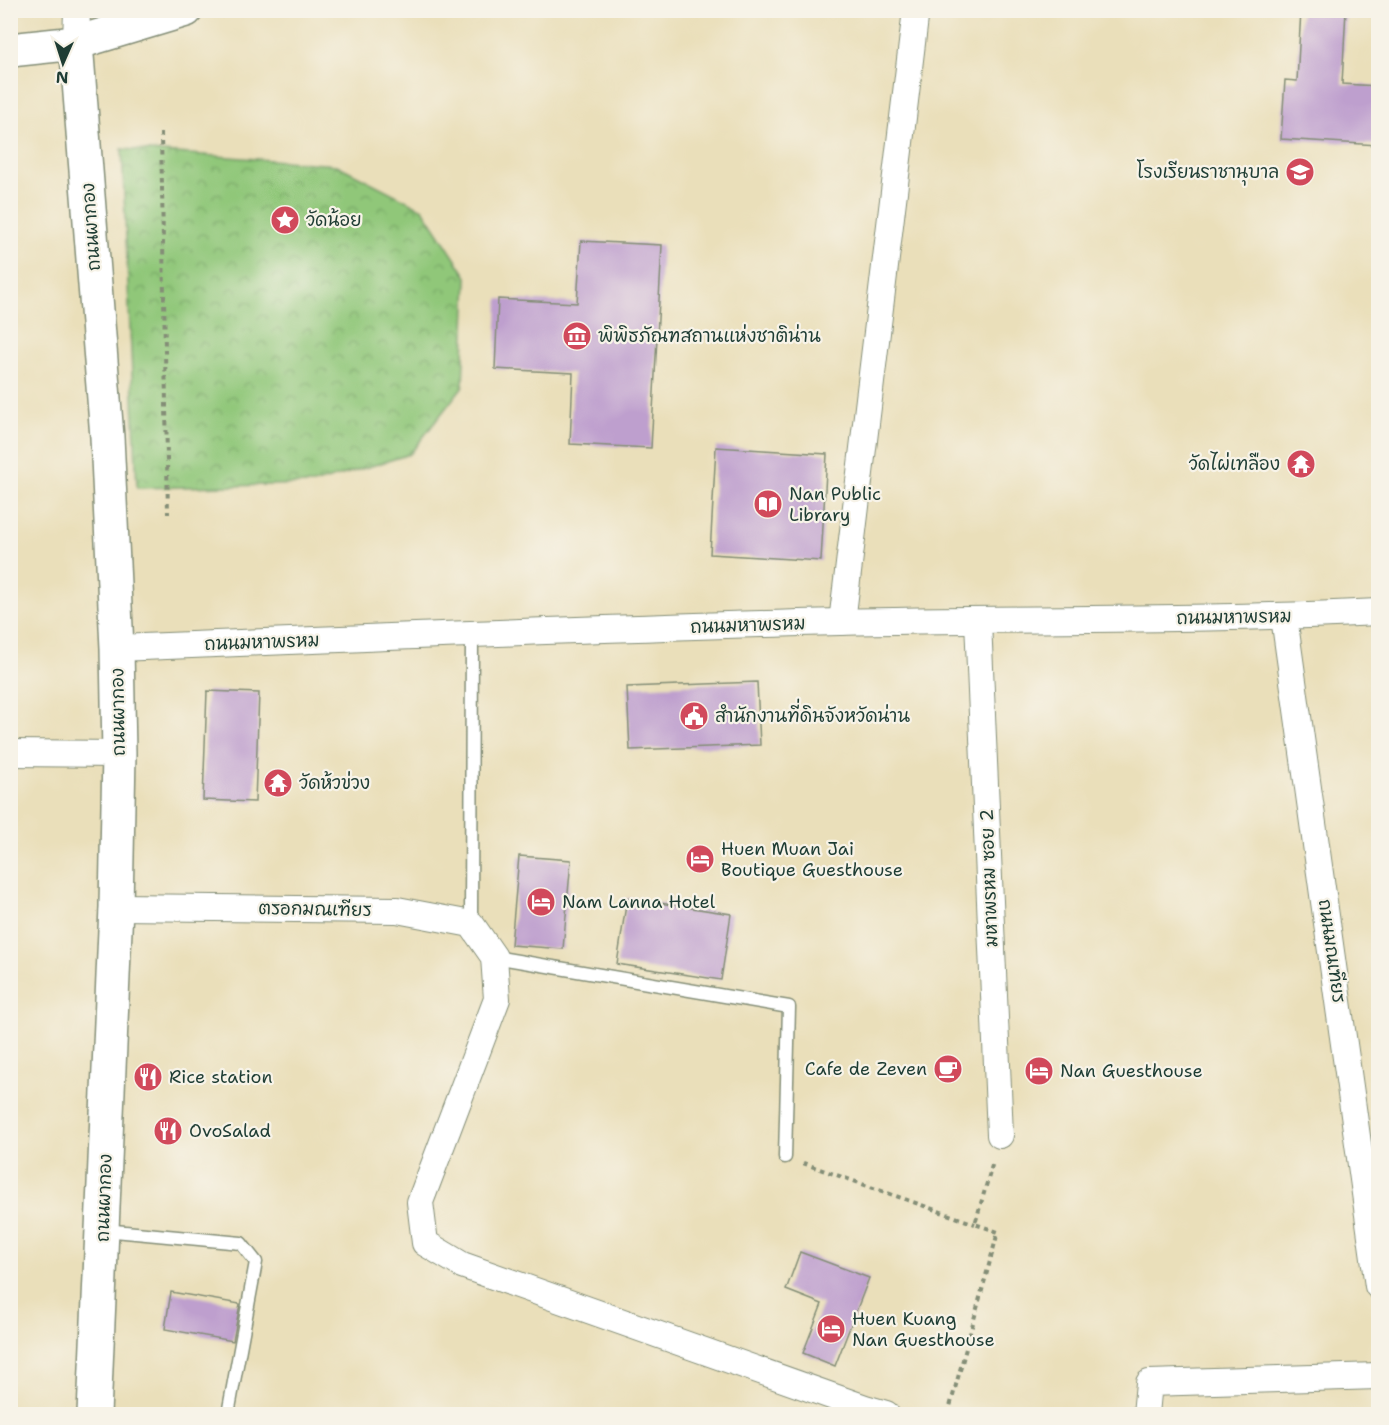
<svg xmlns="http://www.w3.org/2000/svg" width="1389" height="1425" viewBox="0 0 1389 1425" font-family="'Shantell Sans','Playpen Sans Thai',sans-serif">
<defs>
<pattern id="park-crowns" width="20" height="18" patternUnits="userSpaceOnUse" patternTransform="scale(1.5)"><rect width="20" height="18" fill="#90c779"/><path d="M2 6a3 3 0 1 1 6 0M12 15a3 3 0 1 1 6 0" fill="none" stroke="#75a364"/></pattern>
</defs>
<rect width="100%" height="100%" fill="#f7f3e8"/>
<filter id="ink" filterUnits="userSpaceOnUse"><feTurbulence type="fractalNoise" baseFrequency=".0167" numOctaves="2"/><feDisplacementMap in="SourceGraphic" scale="12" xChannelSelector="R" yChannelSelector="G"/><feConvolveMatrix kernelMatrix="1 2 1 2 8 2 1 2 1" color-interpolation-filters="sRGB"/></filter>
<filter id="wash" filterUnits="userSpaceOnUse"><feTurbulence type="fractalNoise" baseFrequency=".008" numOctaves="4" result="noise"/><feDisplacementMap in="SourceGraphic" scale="24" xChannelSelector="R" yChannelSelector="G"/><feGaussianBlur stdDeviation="1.35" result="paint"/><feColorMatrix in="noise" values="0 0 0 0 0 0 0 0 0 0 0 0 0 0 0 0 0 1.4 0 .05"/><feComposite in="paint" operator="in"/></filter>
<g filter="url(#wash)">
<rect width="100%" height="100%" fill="#eadfba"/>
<path fill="url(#park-crowns)" stroke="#588256" stroke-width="1.5" d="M122 149 337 165 423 209 467 277 463 386 410 454 313 484 137 488Z"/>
<g id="blocks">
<g fill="#be9fce">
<path d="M1301 10H1346L1342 84 1378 86V145L1281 139 1285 80 1297 81Z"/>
<path d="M581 241 662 245 651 448 570 444 573 373 495 369 498 299 577 303Z"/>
<path d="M716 447 827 454 821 561 710 554Z"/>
<path d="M757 682 760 745 630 750 627 687Z"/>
<path d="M207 691 259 693 255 802 203 800Z"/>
<path d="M519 856 571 860 563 949 511 945Z"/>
<path d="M627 898 731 914 721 980 617 964Z"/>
<path d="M800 1252 869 1278 835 1366 803 1353 822 1304 786 1290Z"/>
<path d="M171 1292 240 1304 233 1341 165 1329Z"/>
</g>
</g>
</g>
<g filter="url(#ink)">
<use href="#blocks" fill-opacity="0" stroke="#848e77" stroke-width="1.5"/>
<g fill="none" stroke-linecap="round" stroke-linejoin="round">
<g stroke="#848e77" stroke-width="15">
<g id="lane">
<path d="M471 924 472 633"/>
<path d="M494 957 789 1007 785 1157"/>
<path d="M104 1230 241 1243 256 1262 228 1414"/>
</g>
</g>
<g stroke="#848e77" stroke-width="28">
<g id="street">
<path d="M76 43 77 10"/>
<path d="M1284 617 1378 1286"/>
<path d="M978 621 1000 1135"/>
<path d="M842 622 916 10"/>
<path d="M117 648C358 638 599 628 840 622 1019 618 1199 621 1378 612"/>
<path d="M10 753 119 754"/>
<path d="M116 907 397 910 471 924 494 957 497 999 420 1202 425 1243 462 1265 865 1408 886 1414"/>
<path d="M1146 1414 1149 1383 1378 1376"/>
</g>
</g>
<g stroke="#848e77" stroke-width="36">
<path id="secondary" d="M76 43 107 437 117 648 119 754 116 907 94 1414"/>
</g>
<g stroke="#848e77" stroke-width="36">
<path id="primary" d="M10 50 76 43 186 10"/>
</g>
<g stroke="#848e77" stroke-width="4" stroke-dasharray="4.5 4.5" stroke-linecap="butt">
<path d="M161 133 168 514"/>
<path d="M803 1163 975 1224"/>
<path d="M948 1414 998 1232 975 1224 993 1162"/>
</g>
<use href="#lane" stroke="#fff" stroke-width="12"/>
<use href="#street" stroke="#fff" stroke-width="26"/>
<use href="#secondary" stroke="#fff" stroke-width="33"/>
<use href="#primary" stroke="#fff" stroke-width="33"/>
</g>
</g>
<defs>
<g id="school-disc" transform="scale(1.5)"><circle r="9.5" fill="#d1495b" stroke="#f7f3e8"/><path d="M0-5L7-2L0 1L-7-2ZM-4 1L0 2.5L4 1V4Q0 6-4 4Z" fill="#fff"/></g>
<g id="sight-disc" transform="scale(1.5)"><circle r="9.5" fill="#d1495b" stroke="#f7f3e8"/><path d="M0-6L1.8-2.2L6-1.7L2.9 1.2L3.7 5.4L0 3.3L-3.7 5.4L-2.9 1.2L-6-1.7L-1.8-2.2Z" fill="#fff"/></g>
<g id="museum-disc" transform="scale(1.5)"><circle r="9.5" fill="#d1495b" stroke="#f7f3e8"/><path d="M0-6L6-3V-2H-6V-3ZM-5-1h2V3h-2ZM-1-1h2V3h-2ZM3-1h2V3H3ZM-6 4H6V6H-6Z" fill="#fff"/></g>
<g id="temple-disc" transform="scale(1.5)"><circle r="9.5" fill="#d1495b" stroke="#f7f3e8"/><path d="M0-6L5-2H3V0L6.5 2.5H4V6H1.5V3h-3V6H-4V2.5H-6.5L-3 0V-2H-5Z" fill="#fff"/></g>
<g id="library-disc" transform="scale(1.5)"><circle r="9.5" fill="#d1495b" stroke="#f7f3e8"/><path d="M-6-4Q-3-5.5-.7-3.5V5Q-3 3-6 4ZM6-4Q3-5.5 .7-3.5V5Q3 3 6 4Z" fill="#fff"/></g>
<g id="civic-disc" transform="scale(1.5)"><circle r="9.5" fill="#d1495b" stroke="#f7f3e8"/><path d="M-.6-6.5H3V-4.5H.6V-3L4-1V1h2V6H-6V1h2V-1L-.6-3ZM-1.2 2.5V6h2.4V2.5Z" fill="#fff"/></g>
<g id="hotel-disc" transform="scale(1.5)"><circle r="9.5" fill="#d1495b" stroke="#f7f3e8"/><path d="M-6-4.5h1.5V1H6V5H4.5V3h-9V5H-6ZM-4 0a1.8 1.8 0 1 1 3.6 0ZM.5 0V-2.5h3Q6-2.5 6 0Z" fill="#fff"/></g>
<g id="cafe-disc" transform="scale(1.5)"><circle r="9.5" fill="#d1495b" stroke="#f7f3e8"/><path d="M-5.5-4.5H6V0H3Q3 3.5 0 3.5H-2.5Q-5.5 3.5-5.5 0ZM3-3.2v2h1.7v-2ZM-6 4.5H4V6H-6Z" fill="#fff"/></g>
<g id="restaurant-disc" transform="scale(1.5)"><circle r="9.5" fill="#d1495b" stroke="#f7f3e8"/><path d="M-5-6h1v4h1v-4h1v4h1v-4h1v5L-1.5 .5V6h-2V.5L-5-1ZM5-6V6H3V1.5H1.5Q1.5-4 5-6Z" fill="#fff"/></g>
</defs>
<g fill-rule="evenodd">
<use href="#school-disc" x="1300" y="172"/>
<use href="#sight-disc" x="285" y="220"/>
<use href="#museum-disc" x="577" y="336"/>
<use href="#temple-disc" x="1301" y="464"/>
<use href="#library-disc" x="768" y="504"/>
<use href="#civic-disc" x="694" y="716"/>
<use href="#temple-disc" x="278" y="783"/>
<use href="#hotel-disc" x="700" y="859"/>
<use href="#hotel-disc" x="541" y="902"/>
<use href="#cafe-disc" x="948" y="1069"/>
<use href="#hotel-disc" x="1039" y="1071"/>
<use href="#restaurant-disc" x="148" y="1077"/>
<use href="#restaurant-disc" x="168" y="1131"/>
<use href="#hotel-disc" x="831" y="1329"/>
</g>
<g text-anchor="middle" stroke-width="4.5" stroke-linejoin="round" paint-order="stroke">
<g font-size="18" fill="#1f3d34" stroke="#f7f3e8" text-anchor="start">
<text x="1279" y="178" text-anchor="end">โรงเรียนราชานุบาล</text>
<text x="306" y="226">วัดน้อย</text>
<text x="598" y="342">พิพิธภัณฑสถานแห่งชาติน่าน</text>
<text x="1280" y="470" text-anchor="end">วัดไผ่เทลือง</text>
<text x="789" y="500">Nan Public<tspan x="789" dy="21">Library</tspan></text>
<text x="715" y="722">สำนักงานที่ดินจังหวัดน่าน</text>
<text x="299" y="789">วัดห้วข่วง</text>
<text x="721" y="855">Huen Muan Jai<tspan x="721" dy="21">Boutique Guesthouse</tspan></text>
<text x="562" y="908">Nam Lanna Hotel</text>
<text x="927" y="1075" text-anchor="end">Cafe de Zeven</text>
<text x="1060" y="1077">Nan Guesthouse</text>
<text x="169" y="1083">Rice station</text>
<text x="189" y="1137">OvoSalad</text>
<text x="852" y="1325">Huen Kuang<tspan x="852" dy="21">Nan Guesthouse</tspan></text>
</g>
<g font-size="18" fill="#1f3d34" stroke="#f7f3e8">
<text transform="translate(91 227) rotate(-94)" y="6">ถนนผากอง</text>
<text transform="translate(1234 617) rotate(-1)" y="6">ถนนมหาพรหม</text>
<text transform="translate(748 625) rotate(-2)" y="6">ถนนมหาพรหม</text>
<text transform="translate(262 642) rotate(-2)" y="6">ถนนมหาพรหม</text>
<text transform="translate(118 712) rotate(-91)" y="6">ถนนผากอง</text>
<text transform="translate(989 878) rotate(-92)" y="6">มหาพรหม ซอย 2</text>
<text transform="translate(315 909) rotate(1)" y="6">ตรอกมณเฑียร</text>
<text transform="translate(1332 951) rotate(82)" y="6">ถนนมณเฑียร</text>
<text transform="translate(104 1198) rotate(-88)" y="6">ถนนผากอง</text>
</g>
</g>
<rect width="1389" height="1425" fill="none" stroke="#f7f3e8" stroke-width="36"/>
<g transform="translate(63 63) rotate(183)" stroke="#f7f3e8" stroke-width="4.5" paint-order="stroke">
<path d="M0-4.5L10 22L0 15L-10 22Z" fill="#1f3d34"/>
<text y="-9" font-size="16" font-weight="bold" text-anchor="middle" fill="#1f3d34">N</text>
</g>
</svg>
